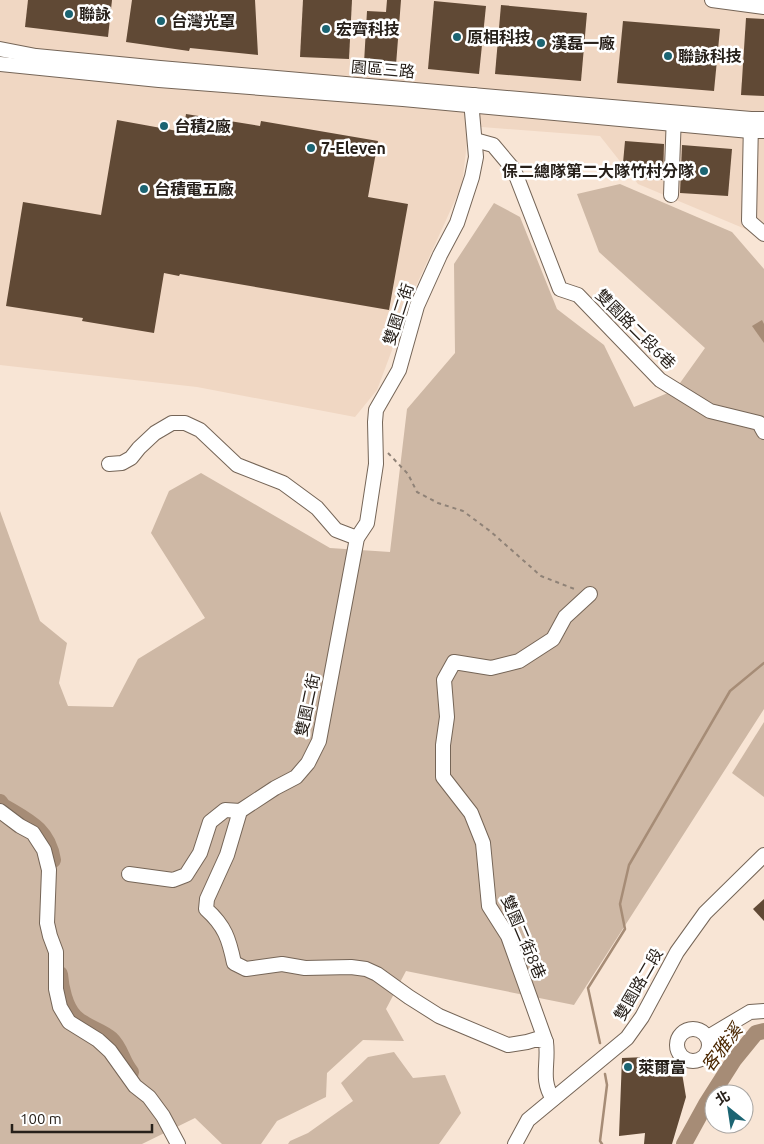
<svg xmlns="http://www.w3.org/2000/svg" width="764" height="1144" viewBox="0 0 764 1144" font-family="Ubuntu,'Noto Sans TC',sans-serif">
<rect width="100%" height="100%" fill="#f8e5d5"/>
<path fill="#f0d7c3" d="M0 0H764V241L743 228 638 184 600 136 469 126 462 185 416 286 377 390 355 417 197 387 0 365Z"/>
<g fill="#ceb8a5">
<path d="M620 184 732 232 764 269V709L574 1005 406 971 386 1009 404 1041 363 1040 327 1073 326 1097 277 1121 261 1144H222L195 1118 142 1144H0V511L40 621 67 643 59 683 68 706 113 707 138 659 205 618 151 533 169 491 201 473 330 548 390 552 407 409 455 353 454 264 494 203 520 217 557 309 604 345 634 407 675 390 705 348 599 252 577 194Z"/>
<path d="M764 722V797L732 773Z"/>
<path d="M394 1052 413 1078 445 1075 461 1113 439 1144H288L290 1141 308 1133 353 1101 341 1083 368 1057Z"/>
</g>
<path fill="#a68c76" d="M762 320 764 324V343L752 326Z"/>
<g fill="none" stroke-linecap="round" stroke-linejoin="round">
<g stroke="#a68c76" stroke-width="2.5">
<path d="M600 1043 588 988 625 929 620 904 629 865 730 691 764 663"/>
<path d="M602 1144 600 1141 607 1085 605 1074"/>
</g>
<g stroke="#a68c76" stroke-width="16">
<path d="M0 802 3 806C28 821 48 829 53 860"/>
<path d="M60 974C61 987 65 1007 75 1017 85 1027 101 1030 111 1039 121 1048 122 1062 131 1072"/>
<path d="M684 1144 706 1104 734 1060 756 1033 764 1031"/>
</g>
</g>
<g fill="#604935">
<path d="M28 0H112L108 37 25 27Z"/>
<path d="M132 0H255L258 55 190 48 189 51 126 42Z"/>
<path d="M303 0H352L349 59 300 57Z"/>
<path d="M387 0H401L396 65 364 63 367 11 386 12Z"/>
<path d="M434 1 486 6 479 74 428 69Z"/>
<path d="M501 5 587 13 581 81 495 74Z"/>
<path d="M746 18 764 19V96L741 95Z"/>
<path d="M623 21 720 29 714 91 617 83Z"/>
<path d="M186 114 260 126 261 121 378 141 368 197 408 204 389 310 180 274 179 276 164 273 154 333 82 321 83 318 6 306 23 202 101 215 117 120 183 132Z"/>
<path d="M625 141 664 144 663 180 640 178 623 163Z"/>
<path d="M682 145 732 149 728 196 680 193Z"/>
<path d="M764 899V921L753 909Z"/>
<path d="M646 1057 647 1070 668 1069 669 1075 682 1073 686 1097 672 1144H644L645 1133 619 1136 622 1058Z"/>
</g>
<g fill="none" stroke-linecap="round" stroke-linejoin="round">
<g stroke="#756557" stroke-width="16">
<g id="minor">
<path d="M712 0 764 7"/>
<path d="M0 49 36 56 160 68 751 119H764"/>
<path d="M0 64 159 80 403 99 750 131H764"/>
<path d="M474 95 472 112 476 157 472 177 457 223 440 255 417 306 399 370 376 410 375 422 376 464 367 523 357 538 319 741 308 763 296 777 275 788 240 811 227 855 207 899 206 909C225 926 229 939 234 963L246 969 282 964 305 968 351 967 366 969 377 974 409 997 439 1016 508 1045 527 1042 537 1039 546 1042C549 1064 540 1079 553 1099"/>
<path d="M751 122 749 221 764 234"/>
<path d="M475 140 493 145 514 170 560 289 578 295 660 380 710 411 759 423 764 432"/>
<path d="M671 195 674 115"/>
<path d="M109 464 122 463 131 458 139 448 155 433 172 423H185L200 430 237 465 283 483 317 508 336 530 357 538"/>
<path d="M0 811 20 826 33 833 44 850 49 870 47 923 50 936 56 952V989L60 1007 69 1022 98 1040 110 1051 135 1086 149 1097 163 1116 178 1144"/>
<path d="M129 874 173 880 186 875 200 853 210 822 225 810 240 811"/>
<circle cx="693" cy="1045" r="16"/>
<path d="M708 1037 750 1012 764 1011"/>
<path d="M546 1042 508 936 489 906 483 843 471 813 443 777V745L447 717 444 680 454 662 491 668 519 661 553 639 565 617 590 594"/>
<path d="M515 1144 528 1120 627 1038 642 1017 677 952 705 913 764 855"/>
</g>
</g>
<path stroke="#8f8277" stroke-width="2" stroke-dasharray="4 4" stroke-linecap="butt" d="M388 453 408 474 417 492 438 503 463 511 490 531 541 576 577 590"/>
<use href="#minor" stroke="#fff" stroke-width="14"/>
</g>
<g fill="#1b6472" stroke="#fff" stroke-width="2">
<circle cx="69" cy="14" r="5"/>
<circle cx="161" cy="21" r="5"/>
<circle cx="326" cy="29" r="5"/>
<circle cx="457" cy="37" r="5"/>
<circle cx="541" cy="43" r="5"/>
<circle cx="668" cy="56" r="5"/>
<circle cx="164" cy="126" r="5"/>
<circle cx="311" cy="148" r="5"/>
<circle cx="704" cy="171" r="5"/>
<circle cx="144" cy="189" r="5"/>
<circle cx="628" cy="1067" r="5"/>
</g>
<g text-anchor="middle" stroke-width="5" stroke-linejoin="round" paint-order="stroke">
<g font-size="16" font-weight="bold" fill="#27201a" stroke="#fff" text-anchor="start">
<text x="79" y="20">聯詠</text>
<text x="171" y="27">台灣光罩</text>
<text x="336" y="35">宏齊科技</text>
<text x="467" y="43">原相科技</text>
<text x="551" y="49">漢磊一廠</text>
<text x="678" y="62">聯詠科技</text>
<text x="174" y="132">台積2廠</text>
<text x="321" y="154">7-Eleven</text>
<text x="694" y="177" text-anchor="end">保二總隊第二大隊竹村分隊</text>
<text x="154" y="195">台積電五廠</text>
<text x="638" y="1073">萊爾富</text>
</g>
<g font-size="16" fill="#27201a" stroke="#fff">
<text transform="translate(383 69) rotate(5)" y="6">園區三路</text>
<text transform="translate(398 314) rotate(-72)" y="6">雙園二街</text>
<text transform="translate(636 329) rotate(45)" y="6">雙園路二段6巷</text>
<text transform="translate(307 705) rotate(-78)" y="6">雙園二街</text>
<text transform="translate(524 937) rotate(67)" y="6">雙園二街8巷</text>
<text transform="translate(638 984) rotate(-60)" y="6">雙園路二段</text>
</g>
<g font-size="18" font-style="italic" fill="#4b2700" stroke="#fff">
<text transform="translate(722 1048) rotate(-53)" y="6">客雅溪</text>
</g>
</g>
<g transform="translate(729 1109) rotate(330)"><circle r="24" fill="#ffffff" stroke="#a9a6a3"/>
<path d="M0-4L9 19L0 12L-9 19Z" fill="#1b6472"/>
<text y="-8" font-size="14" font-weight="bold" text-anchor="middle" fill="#27201a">北</text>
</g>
<path d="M12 1124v8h140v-8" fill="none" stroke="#27201a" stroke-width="2.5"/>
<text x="20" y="1124" font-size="15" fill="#27201a" stroke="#ffffff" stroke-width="4" paint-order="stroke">100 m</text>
</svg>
